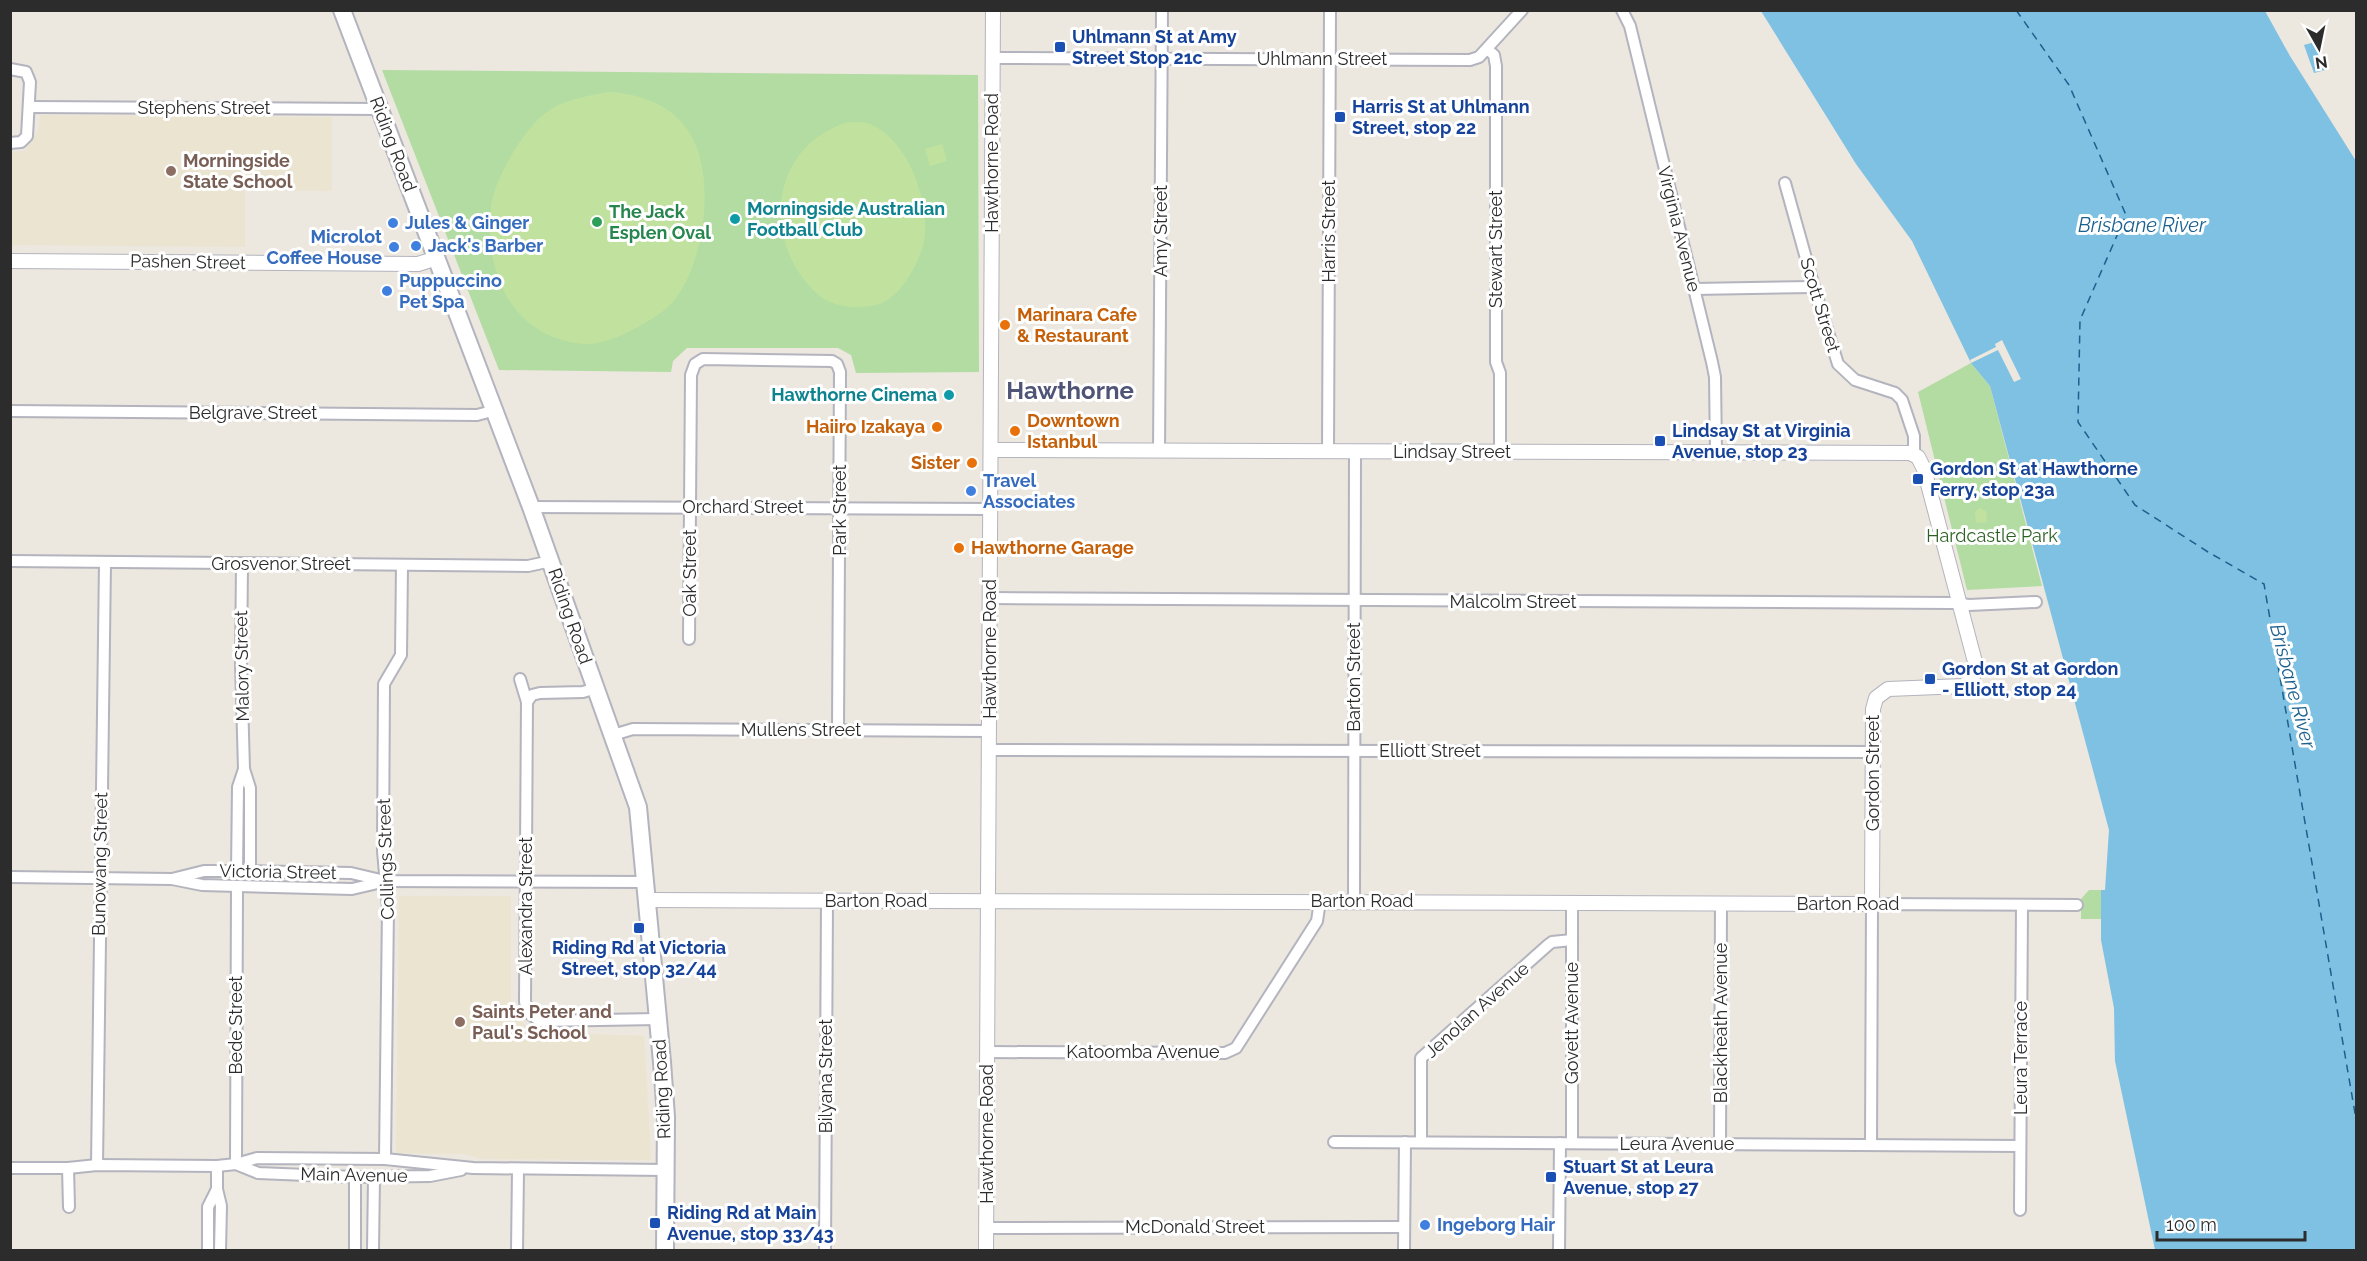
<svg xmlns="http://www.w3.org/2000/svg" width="2367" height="1261" viewBox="0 0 2367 1261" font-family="Raleway,sans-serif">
<rect width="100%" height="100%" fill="#ece7df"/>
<g fill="#ebe4d1">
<path d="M40 115 332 117V191L245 190V247L11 245V152L25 151 39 129Z"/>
<path d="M399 896H511V1013L533 1032 644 1036 651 1160 481 1159 464 1154 396 1153Z"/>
</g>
<g fill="#b2dca2">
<path d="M382 70 978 75 979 372 856 373 851 355 838 348H687L673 361 671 372 499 370Z"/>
<path d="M1971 363 1990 386 2042 586 1967 590 1918 392Z"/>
<path d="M2089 890H2101V919H2081V899Z"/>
</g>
<g fill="#c1e29f">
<path d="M607 92C638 93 671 104 689 132 717 175 705 265 672 303 662 314 644 324 630 331 616 338 599 345 583 344 511 337 484 272 491 207 493 188 505 166 515 149 525 134 536 119 551 109 568 99 588 96 607 92Z"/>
<path d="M848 122C855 123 864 121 870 124 908 139 931 203 924 241 920 261 902 295 882 303 874 306 862 307 855 307 830 306 817 297 802 277 762 221 779 143 848 122Z"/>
<path d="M942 144 947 161 930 166 925 149Z"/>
<path d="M1979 508 1986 511 1987 522 1976 523 1975 512Z"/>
</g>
<g fill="#7ec1e2">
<path d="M1761 11H2265L2290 56 2356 161V1250H2155L2115 1061 2114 1008 2101 940V890H2105L2109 830 1990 386 1971 363 1912 241 1856 164Z"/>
<path d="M2315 42 2325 70 2314 73 2304 45Z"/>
</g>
<path fill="#ece7df" d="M2002 340 2021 379 2014 382 1998 350 1971 363 1970 360 1996 347 1995 344Z"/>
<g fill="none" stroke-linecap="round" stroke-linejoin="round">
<path stroke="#1c608f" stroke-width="1.5" stroke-dasharray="8 6" stroke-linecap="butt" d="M2016 10 2069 85 2126 215 2080 320 2078 422 2135 505 2208 552 2264 584 2356 1119"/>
<g stroke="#b3b4be" stroke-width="14">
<g id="minor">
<path d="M1622 10 1630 26 1712 362 1715 377 1716 452"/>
<path d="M1487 49 1494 55 1496 66V362L1500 373V452"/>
<path d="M993 58 1470 60 1479 57 1522 10"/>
<path d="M10 69 26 72 30 82 27 136 21 142 10 143"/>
<path d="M29 107 380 109"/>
<path d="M1785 183 1814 287 1838 364 1855 380 1895 393 1902 400 1914 436V454"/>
<path d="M1694 289 1814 287"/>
<path d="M10 411 477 415 496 410"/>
<path d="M1159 451 1162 10"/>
<path d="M1328 451 1330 10"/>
<path d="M531 507 990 509"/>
<path d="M10 561 528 566 551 561"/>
<path d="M242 564 241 664 244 769 250 788V872"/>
<path d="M990 598 1953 603 1969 605 2036 602"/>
<path d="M689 639 691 375 695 364 703 359 832 361 837 364 840 372 838 730"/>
<path d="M520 679 527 702"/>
<path d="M596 688 583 692 540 693 532 695 527 702 525 1002 530 1014 540 1021 658 1019"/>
<path d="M613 735 633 729 989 731"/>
<path d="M989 750 1872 752"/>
<path d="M237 871 238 787 244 769"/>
<path d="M10 877 172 879 202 885 352 889 382 882"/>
<path d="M172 879 204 871H237L351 873 385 881 645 882"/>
<path d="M1354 901 1355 452"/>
<path d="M1572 903V1143"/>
<path d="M987 1052 1225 1053 1236 1048 1317 921 1320 901"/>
<path d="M1334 1142 2020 1146"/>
<path d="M1421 1142V1058L1548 945 1552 942 1572 940"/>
<path d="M1720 1144 1721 903"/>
<path d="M1871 1145 1872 904 2077 905"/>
<path d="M385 1159 388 908 383 851 384 684 401 655 402 565"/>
<path d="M236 1164 237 886"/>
<path d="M236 1164 258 1173 355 1177 430 1176 461 1170"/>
<path d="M97 1165 105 563"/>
<path d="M217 1166V1189L221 1206 220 1250"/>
<path d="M10 1168H68L97 1165 217 1166 236 1164 257 1158 385 1159 473 1168 665 1170"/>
<path d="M68 1168 69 1207"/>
<path d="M2020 1210 2022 905"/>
<path d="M986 1228 1404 1227"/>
<path d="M208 1250V1207L217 1189"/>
<path d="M355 1250V1177"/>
<path d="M373 1250 374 1177"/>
<path d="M517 1250 518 1170"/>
<path d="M825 1250 827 901"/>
<path d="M1404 1250 1405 1142"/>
<path d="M1559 1250 1560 1143"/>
</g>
</g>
<g stroke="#b3b4be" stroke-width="16">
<g id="tertiary">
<path d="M10 261 418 264 437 258"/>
<path d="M647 900 1872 904 1873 709 1876 698 1888 689 1963 686C1972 681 1977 673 1975 662L1924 469 1918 457 1910 453 991 450"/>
<path d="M986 1250 993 10"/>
</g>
</g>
<g stroke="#b3b4be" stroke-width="20">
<path id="secondary" d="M342 10 531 507 638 807 662 1062 666 1117 665 1250"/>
</g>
<use href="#minor" stroke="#fff" stroke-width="10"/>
<use href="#tertiary" stroke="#fff" stroke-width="14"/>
<use href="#secondary" stroke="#fff" stroke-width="16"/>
</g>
<g fill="#1a4fb4" stroke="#fff" stroke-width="2">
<rect x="1054" y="41" width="12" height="12" rx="3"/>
<rect x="1334" y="111" width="12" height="12" rx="3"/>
<rect x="1654" y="435" width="12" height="12" rx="3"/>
<rect x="1912" y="473" width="12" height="12" rx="3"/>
<rect x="1924" y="673" width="12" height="12" rx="3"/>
<rect x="633" y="922" width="12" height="12" rx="3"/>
<rect x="1545" y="1171" width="12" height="12" rx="3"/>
<rect x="649" y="1217" width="12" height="12" rx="3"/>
</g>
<g fill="#8d6e63" stroke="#fff" stroke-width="2">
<circle cx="171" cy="171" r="6"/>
<circle cx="460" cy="1022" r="6"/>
</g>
<g fill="#0f9aa8" stroke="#fff" stroke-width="2">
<circle cx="735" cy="219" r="6"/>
<circle cx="949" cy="395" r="6"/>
</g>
<circle fill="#2e9e5b" stroke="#fff" stroke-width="2" cx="597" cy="222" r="6"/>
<g fill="#3f7fe0" stroke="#fff" stroke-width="2">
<circle cx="393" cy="223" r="6"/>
<circle cx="416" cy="246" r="6"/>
<circle cx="394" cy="247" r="6"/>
<circle cx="387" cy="291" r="6"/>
<circle cx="971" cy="491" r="6"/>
<circle cx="1425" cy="1225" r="6"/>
</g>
<g fill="#e8710a" stroke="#fff" stroke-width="2">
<circle cx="1005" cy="325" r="6"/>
<circle cx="937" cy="427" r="6"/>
<circle cx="1015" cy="431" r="6"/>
<circle cx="972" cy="463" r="6"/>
<circle cx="959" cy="548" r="6"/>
</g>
<g text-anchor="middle" stroke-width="6" stroke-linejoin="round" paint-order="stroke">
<g font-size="18" font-weight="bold" fill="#164399" stroke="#fff" text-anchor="start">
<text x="1072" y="43">Uhlmann St at Amy<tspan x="1072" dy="21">Street Stop 21c</tspan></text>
<text x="1352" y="113">Harris St at Uhlmann<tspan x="1352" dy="21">Street, stop 22</tspan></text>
<text x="1672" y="437">Lindsay St at Virginia<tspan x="1672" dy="21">Avenue, stop 23</tspan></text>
<text x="1930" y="475">Gordon St at Hawthorne<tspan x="1930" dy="21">Ferry, stop 23a</tspan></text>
<text x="1942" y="675">Gordon St at Gordon<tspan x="1942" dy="21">- Elliott, stop 24</tspan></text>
<text x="639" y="954" text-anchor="middle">Riding Rd at Victoria<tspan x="639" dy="21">Street, stop 32/44</tspan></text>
<text x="1563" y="1173">Stuart St at Leura<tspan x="1563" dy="21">Avenue, stop 27</tspan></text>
<text x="667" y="1219">Riding Rd at Main<tspan x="667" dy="21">Avenue, stop 33/43</tspan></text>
</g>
<g font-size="18" fill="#2c2c2c" stroke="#fff">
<text x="1322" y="65">Uhlmann Street</text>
<text x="204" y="114">Stephens Street</text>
<text transform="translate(393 144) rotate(69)" y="6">Riding Road</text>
<text transform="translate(992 163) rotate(-90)" y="6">Hawthorne Road</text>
<text transform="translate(1679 229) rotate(76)" y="6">Virginia Avenue</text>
<text transform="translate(1161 231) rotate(-90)" y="6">Amy Street</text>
<text transform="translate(1329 231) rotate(-90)" y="6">Harris Street</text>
<text transform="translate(1496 249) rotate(-90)" y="6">Stewart Street</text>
<text transform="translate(188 262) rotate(1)" y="6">Pashen Street</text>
<text transform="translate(1820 305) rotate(73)" y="6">Scott Street</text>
<text x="253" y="419">Belgrave Street</text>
<text x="1452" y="458">Lindsay Street</text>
<text x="743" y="513">Orchard Street</text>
<text transform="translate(840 510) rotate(-90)" y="6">Park Street</text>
<text x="281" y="570">Grosvenor Street</text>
<text transform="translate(690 573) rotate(-90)" y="6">Oak Street</text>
<text x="1513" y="608">Malcolm Street</text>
<text transform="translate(570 616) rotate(71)" y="6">Riding Road</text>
<text transform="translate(990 649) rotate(-90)" y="6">Hawthorne Road</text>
<text transform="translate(242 666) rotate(-91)" y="6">Malory Street</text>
<text transform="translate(1354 677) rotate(-90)" y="6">Barton Street</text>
<text x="801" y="736">Mullens Street</text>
<text x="1430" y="757">Elliott Street</text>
<text transform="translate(1873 773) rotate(-90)" y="6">Gordon Street</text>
<text transform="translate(386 859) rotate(-92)" y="6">Collings Street</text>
<text transform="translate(100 864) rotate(-89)" y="6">Bunowang Street</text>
<text transform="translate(278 872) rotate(1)" y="6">Victoria Street</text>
<text x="876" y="907">Barton Road</text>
<text x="1362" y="907">Barton Road</text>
<text x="1848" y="910">Barton Road</text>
<text transform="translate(526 906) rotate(-90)" y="6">Alexandra Street</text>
<text transform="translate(1477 1010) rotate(-42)" y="6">Jenolan Avenue</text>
<text transform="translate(1572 1023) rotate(-90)" y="6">Govett Avenue</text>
<text transform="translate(1721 1023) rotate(-90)" y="6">Blackheath Avenue</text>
<text transform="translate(236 1025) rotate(-90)" y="6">Bede Street</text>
<text x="1143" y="1058">Katoomba Avenue</text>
<text transform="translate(2021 1058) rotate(-90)" y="6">Leura Terrace</text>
<text transform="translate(826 1076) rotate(-90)" y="6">Bilyana Street</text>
<text transform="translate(662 1089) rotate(-93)" y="6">Riding Road</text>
<text transform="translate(987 1134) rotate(-90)" y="6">Hawthorne Road</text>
<text x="1677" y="1150">Leura Avenue</text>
<text transform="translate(354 1175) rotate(1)" y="6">Main Avenue</text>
<text x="1195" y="1233">McDonald Street</text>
</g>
<g font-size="18" font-weight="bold" fill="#785e54" stroke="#fff" text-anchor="start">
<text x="183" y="167">Morningside<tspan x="183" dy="21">State School</tspan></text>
<text x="472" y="1018">Saints Peter and<tspan x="472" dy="21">Paul's School</tspan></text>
</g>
<g font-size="18" font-weight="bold" fill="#0d838f" stroke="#fff" text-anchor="start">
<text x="747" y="215">Morningside Australian<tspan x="747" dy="21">Football Club</tspan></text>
<text x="937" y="401" text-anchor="end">Hawthorne Cinema</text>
</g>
<g font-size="18" font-weight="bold" fill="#27864d" stroke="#fff" text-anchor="start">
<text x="609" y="218">The Jack<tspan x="609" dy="21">Esplen Oval</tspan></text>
</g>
<g font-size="18" font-weight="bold" fill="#366cbe" stroke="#fff" text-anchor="start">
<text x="405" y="229">Jules &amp; Ginger</text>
<text x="382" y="243" text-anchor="end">Microlot<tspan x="382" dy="21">Coffee House</tspan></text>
<text x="428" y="252">Jack's Barber</text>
<text x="399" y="287">Puppuccino<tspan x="399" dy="21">Pet Spa</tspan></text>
<text x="983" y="487">Travel<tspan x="983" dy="21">Associates</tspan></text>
<text x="1437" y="1231">Ingeborg Hair</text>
</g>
<g font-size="18" font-weight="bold" fill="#c56008" stroke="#fff" text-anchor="start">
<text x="1017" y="321">Marinara Cafe<tspan x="1017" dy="21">&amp; Restaurant</tspan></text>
<text x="1027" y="427">Downtown<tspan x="1027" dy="21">Istanbul</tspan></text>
<text x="925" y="433" text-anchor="end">Haiiro Izakaya</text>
<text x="960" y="469" text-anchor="end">Sister</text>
<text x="971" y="554">Hawthorne Garage</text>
</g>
<g font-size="18" fill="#2b6223" stroke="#fff">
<text x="1992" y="542">Hardcastle Park</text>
</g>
<g font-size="20" font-style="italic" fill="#1c608f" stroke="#fff">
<text x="2142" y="232">Brisbane River</text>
<text transform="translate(2293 686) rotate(75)" y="7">Brisbane River</text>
</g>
<g font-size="24" font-weight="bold" fill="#505578" stroke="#fff">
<text x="1070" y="399">Hawthorne</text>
</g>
</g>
<rect width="2367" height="1261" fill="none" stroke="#2c2c2c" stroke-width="24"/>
<g transform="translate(2319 48) rotate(171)" stroke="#ffffff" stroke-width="4.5" paint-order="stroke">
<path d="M0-4.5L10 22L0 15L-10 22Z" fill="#2c2c2c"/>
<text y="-9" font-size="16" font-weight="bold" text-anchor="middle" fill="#2c2c2c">N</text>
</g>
<path d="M2157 1231v9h148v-9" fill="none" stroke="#2c2c2c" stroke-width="3"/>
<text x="2166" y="1231" font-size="18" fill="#2c2c2c" stroke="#ffffff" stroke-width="4.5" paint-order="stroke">100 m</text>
</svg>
